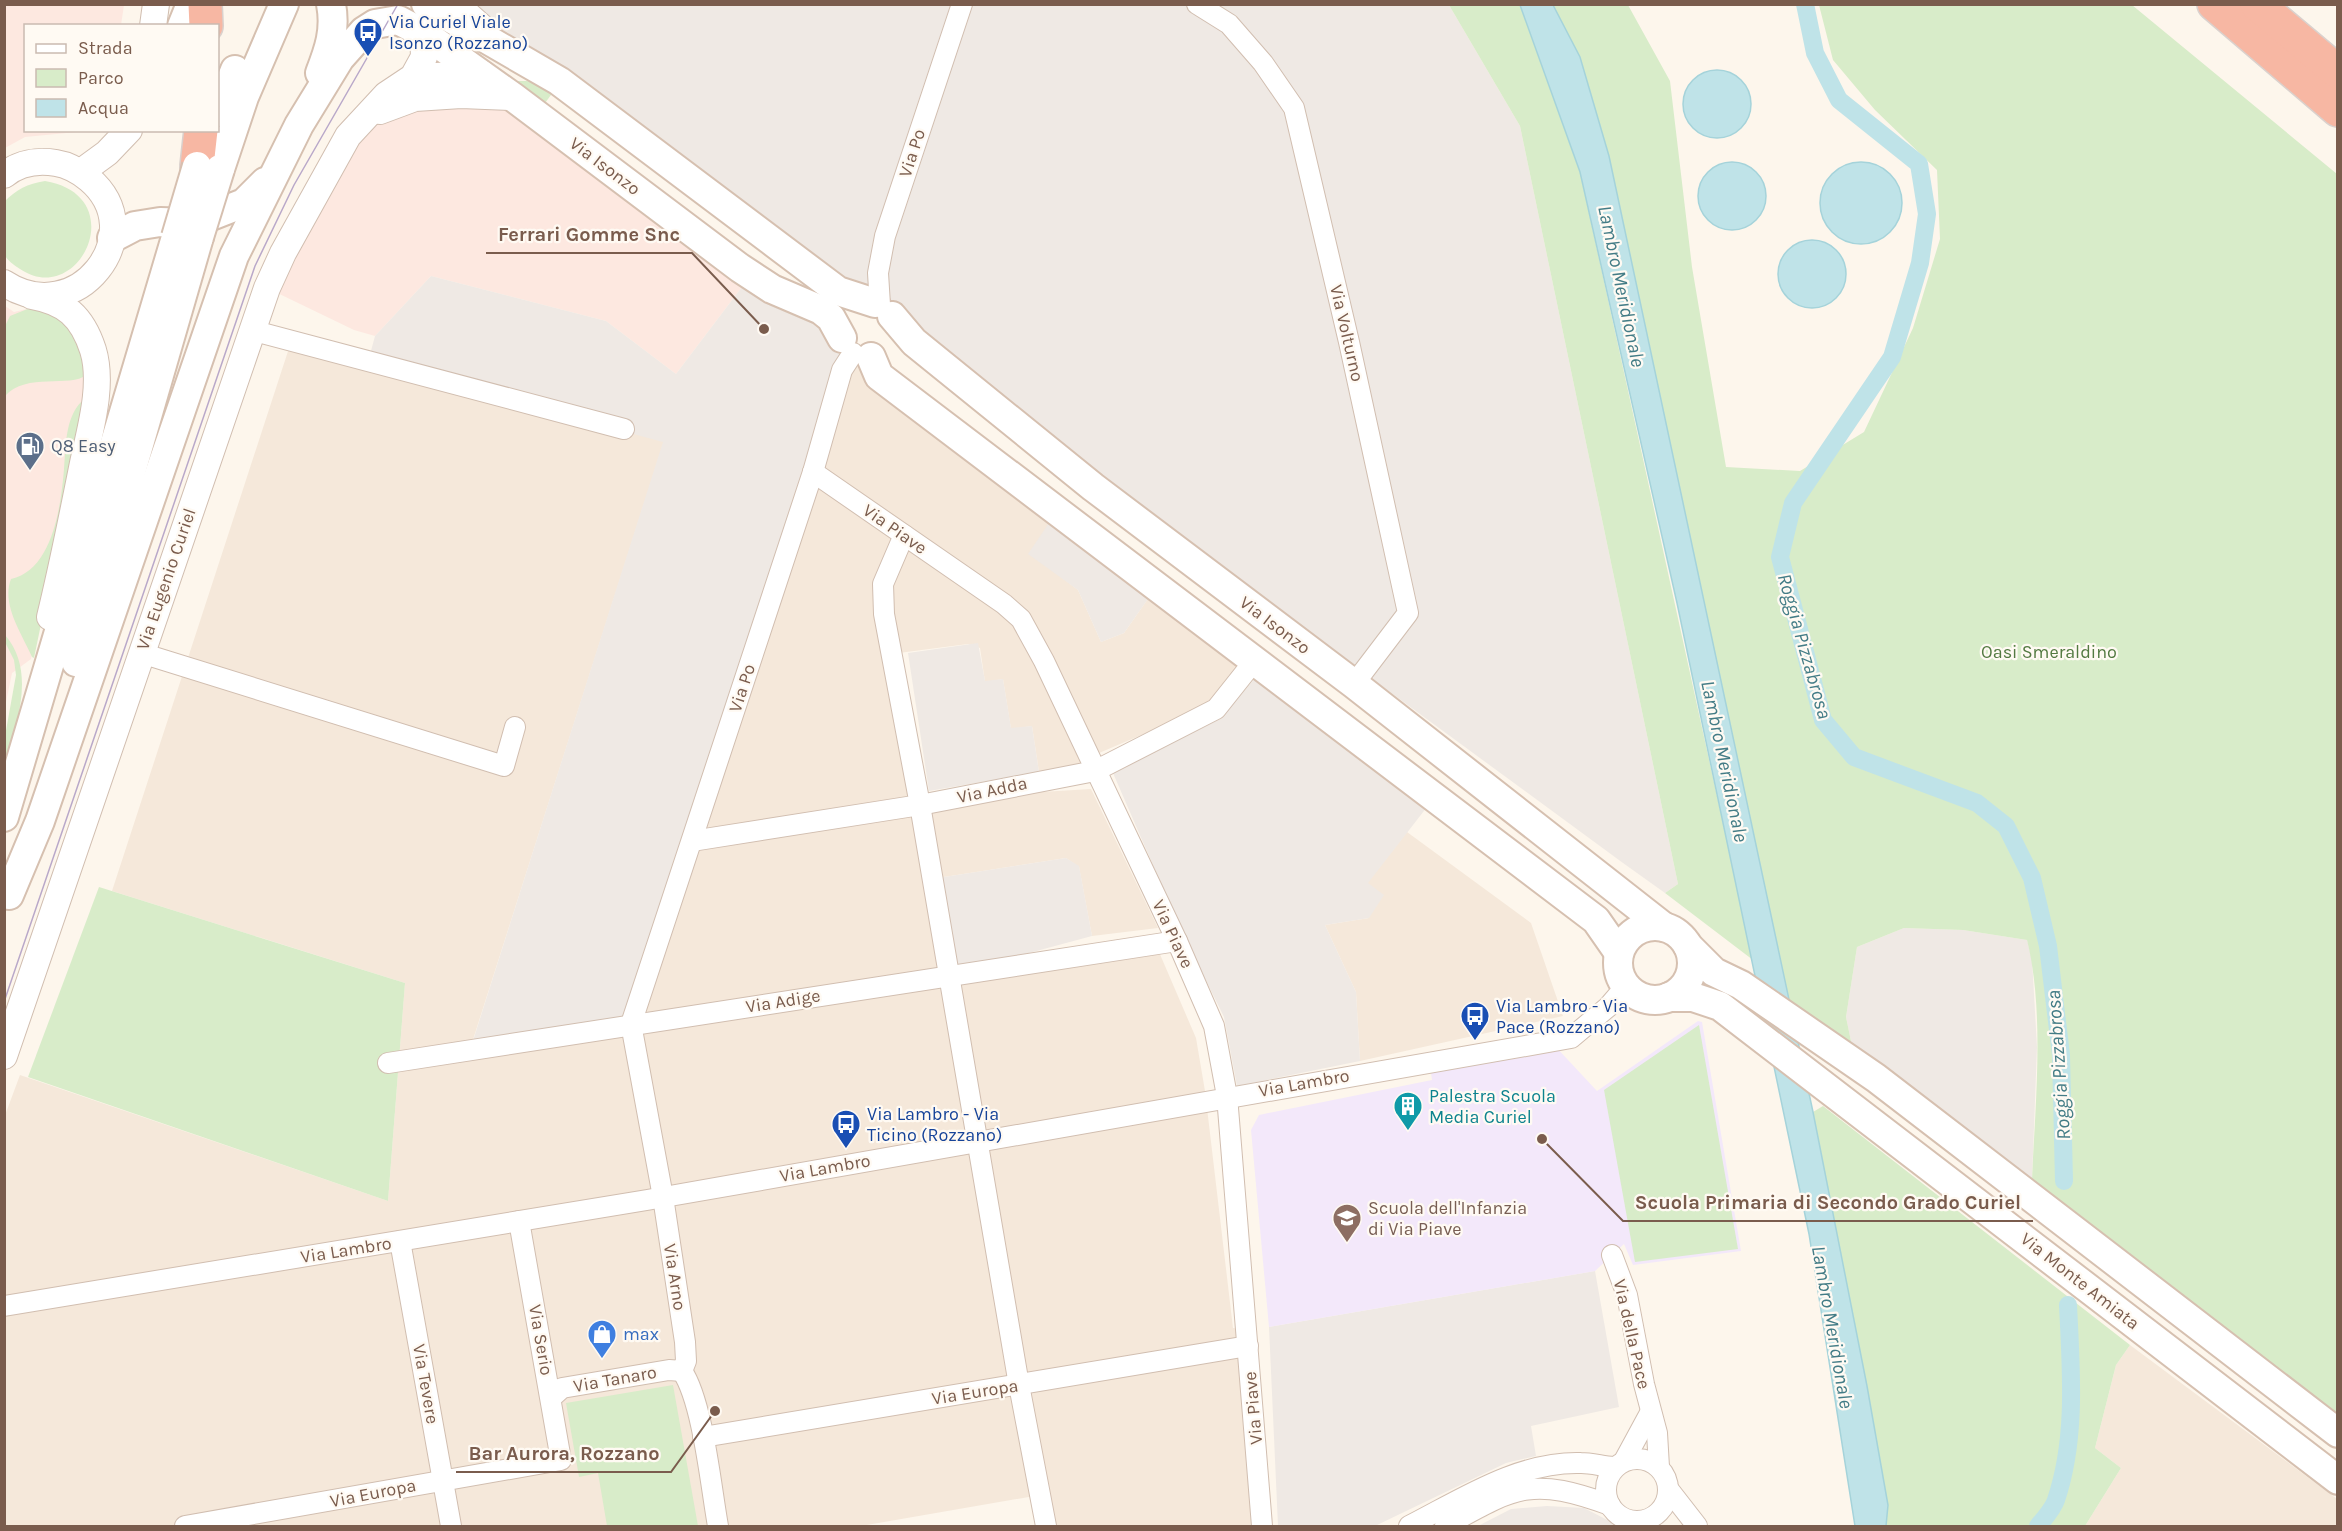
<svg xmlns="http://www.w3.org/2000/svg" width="2342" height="1531" viewBox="0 0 2342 1531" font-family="Karla,sans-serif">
<rect width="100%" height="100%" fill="#fdf6ec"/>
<g fill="#f5e8da">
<path d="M291 342 664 441 470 1049 853 353 1057 511 1032 555 1078 590 1101 642 1124 633 1157 586 1238 666 1207 707 1092 756 1081 764 1039 772 1032 726 1011 729 1003 679 985 682 980 648 968 644 891 654 920 805 980 802 1041 792 1091 789 1158 928 1092 936 1079 867 1066 858 931 879 944 961 1159 952 1196 1038 1205 1091 1233 1328 1247 1329 1258 1526H1046L1040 1495 861 1526H5L4 1118 20 1075 388 1201 405 983 112 891Z"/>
<path d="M1407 832 1531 923 1563 1016 1360 1061 1356 992 1325 925 1369 918 1372 888 1367 883Z"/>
<path d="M2130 1345 2337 1499V1526H2085L2121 1468 2095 1448 2116 1365Z"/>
</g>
<g fill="#fde8e0">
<path d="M5 4 124 5 121 25 26 26V130L77 132 25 137 5 148Z"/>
<path d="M513 97 751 275 676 374 606 321 431 276 375 336 354 330 267 288 363 118Z"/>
<path d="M5 306 14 312 39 306 81 348 87 401 31 659 12 673 5 707Z"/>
</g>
<g fill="#efe9e4">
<path d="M460 5H1449L1520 126 1678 884 1665 893 1623 863 924 350Z"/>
<path d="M751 275 845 344 631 1024 470 1050 663 442 368 362 375 336 431 276 606 321 676 374Z"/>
<path d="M1057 511 1157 586 1124 633 1101 642 1078 590 1028 554Z"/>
<path d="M978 643 985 681 1003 679 1011 728 1032 726 1039 772 929 791 908 653Z"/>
<path d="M1256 677 1427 807 1368 883 1384 895 1369 918 1325 925 1356 992 1360 1061 1237 1086 1224 1017 1182 932 1113 773 1220 719Z"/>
<path d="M1066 858 1079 866 1092 936 947 975 931 879Z"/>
<path d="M1904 928 1963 930 2027 940 2032 959 2037 1047 2032 1180 1852 1046 1846 1017 1857 947Z"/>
<path d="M1595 1271 1619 1407 1531 1426 1536 1456 1506 1463 1375 1526H1278L1269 1327Z"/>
<path d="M1547 1506 1584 1508 1619 1526H1478L1511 1509Z"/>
</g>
<path fill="#f3e8fa" d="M1698 1021 1702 1022 1741 1251 1633 1265 1624 1244 1595 1271 1269 1327 1251 1130 1259 1115 1432 1080 1430 1066 1555 1046 1597 1091Z"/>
<g fill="#d8ecc9">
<path d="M1449 5H1520L1580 172 1753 960 1665 893 1678 884 1520 126Z"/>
<path d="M1553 5H1628L1670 81 1692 267 1726 467 1800 471 1864 432 1913 328 1940 239 1937 170 1875 110 1833 60 1819 5H2132L2337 174V1413L2032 1180C2035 1106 2045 1013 2027 940L1963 930 1904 928 1857 947 1846 1017 1852 1046 1790 1006 1609 156 1580 57Z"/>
<path d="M507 81H527L556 88 540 110Z"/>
<path d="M45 181C133 196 79 309 20 269 14 265 6 260 4 253 1 237 4 218 4 202 17 189 27 184 45 181Z"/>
<path d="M35 306 51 311 76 331 86 375C71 388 26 372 5 396V326L10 316Z"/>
<path d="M81 402H85L86 407 34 658 32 657C22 634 1 605 11 579 53 570 61 505 64 469 66 446 65 419 81 402Z"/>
<path d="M5 635C37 672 16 724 5 765V736L16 675 14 660 5 642Z"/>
<path d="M99 887 405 983 388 1201 28 1077Z"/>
<path d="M1699 1025 1738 1249 1635 1262 1604 1090Z"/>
<path d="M1823 1106 2130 1345 2116 1365 2095 1448 2121 1468 2085 1526H1886L1888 1505 1867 1386 1813 1112Z"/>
<path d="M673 1385 698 1526H607L598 1473 579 1477 566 1403Z"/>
</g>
<g fill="#bfe3e8" stroke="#a5d3da" stroke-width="1.5">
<path d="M1520 5H1553L1580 57 1609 156 1813 1112 1867 1386 1888 1505 1886 1526H1855L1809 1234 1677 603 1580 172Z"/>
<circle cx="1717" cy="104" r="34"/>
<circle cx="1732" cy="196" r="34"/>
<circle cx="1861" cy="203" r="41"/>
<circle cx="1812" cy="274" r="34"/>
</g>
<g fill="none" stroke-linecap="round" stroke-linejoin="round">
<g stroke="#bfe3e8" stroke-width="18">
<path d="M1805 4 1815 53 1839 100 1919 164 1927 214 1920 263 1892 357 1793 503 1780 557 1823 720 1854 757 1977 803 2006 826 2032 878 2048 946 2061 1055 2064 1181"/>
<path d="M2038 1526C2044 1519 2053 1509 2056 1500 2077 1438 2071 1369 2068 1305"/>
</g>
<g stroke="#d1beb0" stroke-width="22">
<g id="minor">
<path d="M460 4 489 30"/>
<path d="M1197 4 1229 24 1263 63 1294 108 1349 342 1408 613 1354 684"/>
<path d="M880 305 878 273 885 236 962 4"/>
<path d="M251 330 624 429"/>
<path d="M813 472 1004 604 1021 619 1044 661 1177 941 1214 1026 1227 1096 1262 1526"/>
<path d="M904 535 883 584 884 614 920 805 1019 1385 1046 1526"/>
<path d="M141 653 504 766 515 727"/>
<path d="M692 841 920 805 1095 771 1216 709 1255 660"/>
<path d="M388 1063 1177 941"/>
<path d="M400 1241 451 1526"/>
<path d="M1612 1255 1627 1295 1644 1384 1657 1433 1659 1467"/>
<path d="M4 1306 647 1200 1571 1038 1608 1007 1626 986"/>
<path d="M682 1371 686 1361 685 1342 663 1197 631 1024 813 472 842 370 853 353"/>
<path d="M682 1371C703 1402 711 1488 718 1526"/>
<path d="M552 1397 562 1388 669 1370 682 1371"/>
<path d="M703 1437 1248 1346"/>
<circle cx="1637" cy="1490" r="31"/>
<path d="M1624 1461 1650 1413"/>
<path d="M1669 1490 1697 1526"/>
<path d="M185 1526 561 1460 519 1221"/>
<path d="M1409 1526C1462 1499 1519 1461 1581 1463 1591 1463 1602 1466 1613 1467"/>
<path d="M1445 1526C1516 1487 1530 1476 1610 1505"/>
</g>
</g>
<g stroke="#d1beb0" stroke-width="28">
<g id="tertiary">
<path d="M153 26 156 4"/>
<path d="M413 77 482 74"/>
<path d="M380 111 415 98 461 95 513 97"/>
<path d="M81 172 107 153 129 130"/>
<path d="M4 175C19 163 38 160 56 163 69 165 79 171 89 179 153 233 77 331 4 283"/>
<path d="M32 296C65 302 82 316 93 350 104 386 89 433 82 468 72 518 62 568 50 617"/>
<path d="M4 1056 267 288 283 253 348 136 386 95 413 77 424 57 423 33"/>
</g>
</g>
<g stroke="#d6c0b0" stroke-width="32">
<g id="secondary">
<path d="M426 4 559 81 838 291 875 303"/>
<path d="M182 26 191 4"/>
<path d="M320 73C329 50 336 30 331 4"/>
<path d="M218 112 235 70"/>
<path d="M220 169 244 97 284 4"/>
<path d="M112 238 135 226 160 222 193 223 244 203 265 182"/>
<path d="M892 316 914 342 1093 487 1354 684 1664 927"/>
<path d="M871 357 879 376 1596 920 1619 953"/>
<path d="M76 662 199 237"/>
<path d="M4 817 176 237"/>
<path d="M9 895 40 821 75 719 234 256 299 125 340 58 364 31 375 24 398 20 423 33 513 97 740 268 772 289 821 310 831 318 842 338"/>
<circle cx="1655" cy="963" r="37"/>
<path d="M1688 946 1714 972 1741 985 1876 1078 2338 1433"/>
<path d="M1669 997H1693L1720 1006 2338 1480"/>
</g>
</g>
<g stroke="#dad1cd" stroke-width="36">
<g id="motorway">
<path d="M205 4 206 26"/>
<path d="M2214 4 2338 110"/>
<path d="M2257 4 2338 72"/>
<path d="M197 166 201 130"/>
</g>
</g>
<use href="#minor" stroke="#fff" stroke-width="20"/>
<use href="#tertiary" stroke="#fff" stroke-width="26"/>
<use href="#secondary" stroke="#fff" stroke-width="28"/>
<use href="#motorway" stroke="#f7b7a3" stroke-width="33"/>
<path stroke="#b9a8c9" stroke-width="1.5" d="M4 1002 255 266 294 185 398 4"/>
<g stroke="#d6c0b0" stroke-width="32" stroke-linecap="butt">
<g id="secondary-bridge">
<path d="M176 237 197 166"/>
<path d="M199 237 220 169"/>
</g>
</g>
<use href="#secondary-bridge" stroke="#fff" stroke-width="28"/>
</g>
<defs>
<g id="bus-pin" transform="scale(1.5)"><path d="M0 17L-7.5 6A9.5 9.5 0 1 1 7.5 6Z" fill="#1a4fb4" stroke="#fffaf3"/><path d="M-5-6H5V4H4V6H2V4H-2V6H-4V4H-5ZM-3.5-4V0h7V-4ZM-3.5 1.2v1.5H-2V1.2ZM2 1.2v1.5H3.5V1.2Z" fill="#fff"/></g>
<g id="fuel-pin" transform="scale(1.5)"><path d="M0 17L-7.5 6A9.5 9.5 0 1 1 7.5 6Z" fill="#5c6f8a" stroke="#fffaf3"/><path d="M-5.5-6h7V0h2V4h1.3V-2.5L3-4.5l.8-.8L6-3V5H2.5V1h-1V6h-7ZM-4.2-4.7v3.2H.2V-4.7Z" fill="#fff"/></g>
<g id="building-pin" transform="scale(1.5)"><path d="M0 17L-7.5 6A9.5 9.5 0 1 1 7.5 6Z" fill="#0f9aa8" stroke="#fffaf3"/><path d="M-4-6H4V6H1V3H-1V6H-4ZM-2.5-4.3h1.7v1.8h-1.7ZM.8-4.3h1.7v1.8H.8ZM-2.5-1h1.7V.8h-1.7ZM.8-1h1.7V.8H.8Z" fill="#fff"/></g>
<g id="school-pin" transform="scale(1.5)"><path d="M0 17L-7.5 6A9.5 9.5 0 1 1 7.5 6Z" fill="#8d6e63" stroke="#fffaf3"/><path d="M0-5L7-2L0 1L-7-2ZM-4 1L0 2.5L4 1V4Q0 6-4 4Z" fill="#fff"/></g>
<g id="shop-pin" transform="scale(1.5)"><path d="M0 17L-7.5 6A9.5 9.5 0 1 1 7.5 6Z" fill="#3f7fe0" stroke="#fffaf3"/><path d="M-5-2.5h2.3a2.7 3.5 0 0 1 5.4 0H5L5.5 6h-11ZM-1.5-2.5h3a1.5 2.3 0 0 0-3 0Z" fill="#fff"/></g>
</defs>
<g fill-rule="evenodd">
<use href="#bus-pin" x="368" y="32"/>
<use href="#fuel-pin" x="30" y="446"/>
<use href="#bus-pin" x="1475" y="1016"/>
<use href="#building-pin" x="1408" y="1106"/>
<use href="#bus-pin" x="846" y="1124"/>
<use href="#school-pin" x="1347" y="1218"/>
<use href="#shop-pin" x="602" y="1334"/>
</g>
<g text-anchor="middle" stroke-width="4.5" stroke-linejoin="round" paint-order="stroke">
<g font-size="18" fill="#164399" stroke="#fffaf3" text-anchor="start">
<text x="389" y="28">Via Curiel Viale<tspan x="389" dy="21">Isonzo (Rozzano)</tspan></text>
<text x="1496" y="1012">Via Lambro - Via<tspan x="1496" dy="21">Pace (Rozzano)</tspan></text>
<text x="867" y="1120">Via Lambro - Via<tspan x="867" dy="21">Ticino (Rozzano)</tspan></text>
</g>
<g font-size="18" fill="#7a5c4d" stroke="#fffaf3">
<text transform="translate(912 153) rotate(-72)" y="6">Via Po</text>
<text transform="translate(605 166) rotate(37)" y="6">Via Isonzo</text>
<text transform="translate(1347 333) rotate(77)" y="6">Via Volturno</text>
<text transform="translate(895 529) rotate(35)" y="6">Via Piave</text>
<text transform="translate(166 579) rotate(-71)" y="6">Via Eugenio Curiel</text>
<text transform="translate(1275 625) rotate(37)" y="6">Via Isonzo</text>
<text transform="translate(742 688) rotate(-72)" y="6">Via Po</text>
<text transform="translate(992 790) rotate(-12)" y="6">Via Adda</text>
<text transform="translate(1173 934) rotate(65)" y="6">Via Piave</text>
<text transform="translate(783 1001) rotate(-9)" y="6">Via Adige</text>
<text transform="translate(1304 1083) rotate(-10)" y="6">Via Lambro</text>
<text transform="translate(825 1168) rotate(-10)" y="6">Via Lambro</text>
<text transform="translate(346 1250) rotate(-9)" y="6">Via Lambro</text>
<text transform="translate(675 1277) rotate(81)" y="6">Via Arno</text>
<text transform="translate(2080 1281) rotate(38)" y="6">Via Monte Amiata</text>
<text transform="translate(1632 1334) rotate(77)" y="6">Via della Pace</text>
<text transform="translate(541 1340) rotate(80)" y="6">Via Serio</text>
<text transform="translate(615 1379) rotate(-10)" y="6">Via Tanaro</text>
<text transform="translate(426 1384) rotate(80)" y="6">Via Tevere</text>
<text transform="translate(975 1392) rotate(-9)" y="6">Via Europa</text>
<text transform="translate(1253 1408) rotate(-95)" y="6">Via Piave</text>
<text transform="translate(373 1493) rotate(-11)" y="6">Via Europa</text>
</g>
<g font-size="18" fill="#4e5e75" stroke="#fffaf3" text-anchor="start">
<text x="51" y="452">Q8 Easy</text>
</g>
<g font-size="18" fill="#537a41" stroke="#fffaf3">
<text x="2049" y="658">Oasi Smeraldino</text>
</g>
<g font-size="18" fill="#0d838f" stroke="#fffaf3" text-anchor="start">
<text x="1429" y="1102">Palestra Scuola<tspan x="1429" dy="21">Media Curiel</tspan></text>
</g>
<g font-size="18" fill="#785e54" stroke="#fffaf3" text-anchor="start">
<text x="1368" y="1214">Scuola dell'Infanzia<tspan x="1368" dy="21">di Via Piave</tspan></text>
</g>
<g font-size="18" fill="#366cbe" stroke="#fffaf3" text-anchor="start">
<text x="623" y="1340">max</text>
</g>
<g font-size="20" font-style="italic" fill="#437c86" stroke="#fffaf3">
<text transform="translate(1622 286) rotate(78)" y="7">Lambro Meridionale</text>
<text transform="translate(1805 646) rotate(74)" y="7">Roggia Pizzabrosa</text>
<text transform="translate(1725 761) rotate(78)" y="7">Lambro Meridionale</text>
<text transform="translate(2058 1065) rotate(-94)" y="7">Roggia Pizzabrosa</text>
<text transform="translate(1833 1327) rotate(80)" y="7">Lambro Meridionale</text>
</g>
</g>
<path fill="none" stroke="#7a5c4d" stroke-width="2" d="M764 329L692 253H486M1542 1139L1623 1221H2033M715 1411L671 1472H456"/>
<g fill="#7a5c4d" stroke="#fffaf3" stroke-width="2">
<circle cx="764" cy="329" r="6"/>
<circle cx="1542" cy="1139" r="6"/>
<circle cx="715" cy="1411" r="6"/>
</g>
<g font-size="20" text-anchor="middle" font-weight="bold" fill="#7a5c4d" stroke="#fffaf3" stroke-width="4.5" stroke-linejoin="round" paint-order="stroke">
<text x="589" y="241">Ferrari Gomme Snc</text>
<text x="1828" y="1209">Scuola Primaria di Secondo Grado Curiel</text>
<text x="564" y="1460">Bar Aurora, Rozzano</text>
</g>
<rect width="2342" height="1531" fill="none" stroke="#7a5c4d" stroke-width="12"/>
<rect x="24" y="24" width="195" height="108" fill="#fffaf3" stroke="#cabbb1" stroke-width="1.5"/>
<rect x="36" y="44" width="30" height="9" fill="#ffffff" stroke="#cabbb1" stroke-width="1.5"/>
<text x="78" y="54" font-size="18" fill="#7a5c4d">Strada</text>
<rect x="36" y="69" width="30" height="18" fill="#d8ecc9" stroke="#cabbb1" stroke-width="1.5"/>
<text x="78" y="84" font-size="18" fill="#7a5c4d">Parco</text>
<rect x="36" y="99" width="30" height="18" fill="#bfe3e8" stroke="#cabbb1" stroke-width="1.5"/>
<text x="78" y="114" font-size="18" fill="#7a5c4d">Acqua</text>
</svg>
